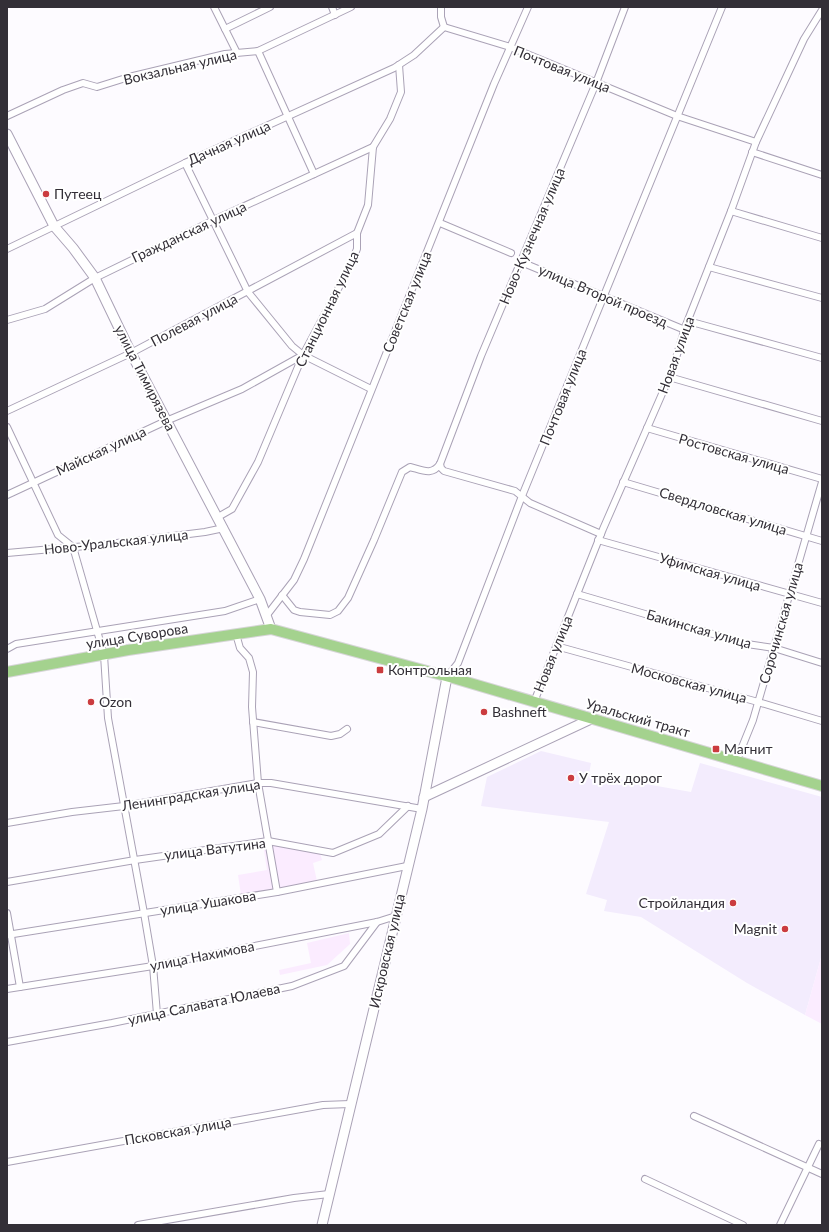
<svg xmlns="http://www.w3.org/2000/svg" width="829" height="1232" viewBox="0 0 829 1232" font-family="Lato,sans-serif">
<rect width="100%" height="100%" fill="#fdfbff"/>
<path fill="#f3ecfd" d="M541 751 591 763 589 774 691 792 700 763 822 797V954L805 1015 747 983 641 917 604 911 607 900 586 894 609 822 481 806 487 777Z"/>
<g fill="#fbecff">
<path d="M268 843 320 853 322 860 313 863 317 881 241 895 238 875 267 870 263 844Z"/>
<path d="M349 933 350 944 327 965 280 975 279 970 311 963 307 943Z"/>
<path d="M822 954V1024L805 1015Z"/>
</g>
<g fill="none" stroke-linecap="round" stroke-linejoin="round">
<g stroke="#aaa2b6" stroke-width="8">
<g id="minor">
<path d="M214 7 237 53"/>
<path d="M332 7 335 15"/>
<path d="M441 7V17L444 27"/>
<path d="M444 27 510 47 677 116 756 142"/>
<path d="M225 29 270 7"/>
<path d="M258 51 314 174"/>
<path d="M7 116 63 90 83 83 97 87 129 77 225 54 258 51 351 7"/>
<path d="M752 152 822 175"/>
<path d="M185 163 248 292 292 346 303 355 371 389"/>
<path d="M731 211 822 238"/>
<path d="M440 223 511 253"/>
<path d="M7 249 185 163 394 68 414 55 444 27"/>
<path d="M521 262 685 330"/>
<path d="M709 267 822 298"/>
<path d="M7 320 45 309 95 278 214 220 373 147"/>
<path d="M688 321 822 358"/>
<path d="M669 377 822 421"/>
<path d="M7 411 131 353 357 233"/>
<path d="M7 427 58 535 73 547 104 655 108 718 144 913 153 966 157 1014"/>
<path d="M647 428 822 479"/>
<path d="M440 464 441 468 444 471 515 491 530 503 601 534"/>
<path d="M623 482 822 541"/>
<path d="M7 495 166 421 242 389 303 355"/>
<path d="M218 517 232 509 258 462 303 355 347 272 357 249V233L368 205 373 147 390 119 401 92 399 65"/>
<path d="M598 540 822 603"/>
<path d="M7 553 109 544 205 532 224 528"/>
<path d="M577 594 747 644 774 648 822 663"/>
<path d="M282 595 294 610 300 612 330 615 338 611 348 598 374 540 402 472 410 467C422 470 432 476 440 464L481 356 596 83 625 7"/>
<path d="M267 615 294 580 304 559 494 84 528 7"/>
<path d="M236 634 240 648 249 658 253 672 252 707 258 783 277 892"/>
<path d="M556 646 758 702 822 721"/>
<path d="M7 649 16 644 225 611 260 599"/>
<path d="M447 677 458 663 522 496 722 7"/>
<path d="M534 702 603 529 672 371 686 325 731 211 756 142 804 39 822 10"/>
<path d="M253 722 331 736 340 734 347 729"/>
<path d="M736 762 753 720 822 482"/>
<path d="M7 823 72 812 124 806 258 783H271L422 809"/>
<path d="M7 882 135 860 268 841 333 853 379 834 408 806"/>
<path d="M7 913 20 987"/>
<path d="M7 935 277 892 407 866"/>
<path d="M7 989 153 966 377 922 396 916"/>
<path d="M7 1042 112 1023 292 986 344 966 377 922"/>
<path d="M694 1116 822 1174"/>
<path d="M7 1162 323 1105 350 1104"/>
<path d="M645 1179 743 1225"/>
<path d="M138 1225 294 1198 329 1194"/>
<path d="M780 1225 819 1144"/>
</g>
</g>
<g stroke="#aaa2b6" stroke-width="11">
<g id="secondary">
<path d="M7 134 54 226 73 248 95 278 131 353 260 599 271 629"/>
<path d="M424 797 591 719"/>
<path d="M322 1225 422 809 447 677"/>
</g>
</g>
<g stroke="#d6d5d7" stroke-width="12">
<path id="primary" d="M7 672 128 650 271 629 453 678 822 786"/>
</g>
<use href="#minor" stroke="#fff" stroke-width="6"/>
<use href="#secondary" stroke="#fff" stroke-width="9"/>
<use href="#primary" stroke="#a4d28e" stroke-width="10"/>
</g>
<g fill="#cb3c3f" stroke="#fff" stroke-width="1.5">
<circle cx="46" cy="194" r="4"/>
<rect x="376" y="666" width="8" height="8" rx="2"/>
<circle cx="91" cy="702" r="4"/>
<circle cx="484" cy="712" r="4"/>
<rect x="712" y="745" width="8" height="8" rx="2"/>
<circle cx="571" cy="778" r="4"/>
<circle cx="733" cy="903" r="4"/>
<circle cx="785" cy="929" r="4"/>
</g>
<g text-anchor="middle" stroke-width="4" stroke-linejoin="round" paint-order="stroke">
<g font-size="14" fill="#332f37" stroke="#fff">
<text transform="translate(180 67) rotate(-13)" y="5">Вокзальная улица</text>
<text transform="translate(562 69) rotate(22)" y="5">Почтовая улица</text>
<text transform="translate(229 143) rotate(-24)" y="5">Дачная улица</text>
<text transform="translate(189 232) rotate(-25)" y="5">Гражданская улица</text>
<text transform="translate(532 236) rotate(-67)" y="5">Ново-Кузнечная улица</text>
<text transform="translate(603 296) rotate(23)" y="5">улица Второй проезд</text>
<text transform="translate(407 302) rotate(-68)" y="5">Советская улица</text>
<text transform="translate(327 309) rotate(-64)" y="5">Станционная улица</text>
<text transform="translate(194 320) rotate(-28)" y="5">Полевая улица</text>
<text transform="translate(676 355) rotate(-70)" y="5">Новая улица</text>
<text transform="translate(145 378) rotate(63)" y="5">улица Тимирязева</text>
<text transform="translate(563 397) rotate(-68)" y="5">Почтовая улица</text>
<text transform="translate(101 451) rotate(-25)" y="5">Майская улица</text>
<text transform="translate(734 454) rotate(16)" y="5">Ростовская улица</text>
<text transform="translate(723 511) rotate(17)" y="5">Свердловская улица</text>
<text transform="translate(116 542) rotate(-6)" y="5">Ново-Уральская улица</text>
<text transform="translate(710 572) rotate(16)" y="5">Уфимская улица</text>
<text transform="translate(781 623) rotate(-74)" y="5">Сорочинская улица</text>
<text transform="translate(699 629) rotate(16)" y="5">Бакинская улица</text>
<text transform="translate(137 636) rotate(-9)" y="5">улица Суворова</text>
<text transform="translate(553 654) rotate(-68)" y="5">Новая улица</text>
<text transform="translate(689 683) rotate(15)" y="5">Московская улица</text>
<text transform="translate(638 718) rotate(16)" y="5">Уральский тракт</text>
<text transform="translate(191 795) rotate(-9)" y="5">Ленинградская улица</text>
<text transform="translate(215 849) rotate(-7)" y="5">улица Ватутина</text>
<text transform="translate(208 903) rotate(-9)" y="5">улица Ушакова</text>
<text transform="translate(387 951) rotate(-77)" y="5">Искровская улица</text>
<text transform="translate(202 956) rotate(-11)" y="5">улица Нахимова</text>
<text transform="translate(204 1004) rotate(-12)" y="5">улица Салавата Юлаева</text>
<text transform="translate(178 1131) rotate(-10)" y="5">Псковская улица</text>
</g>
<g font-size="14" fill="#332f37" stroke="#fff" text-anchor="start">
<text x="54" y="199">Путеец</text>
<text x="388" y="675">Контрольная</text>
<text x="99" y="707">Ozon</text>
<text x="492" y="717">Bashneft</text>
<text x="724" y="754">Магнит</text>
<text x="579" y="783">У трёх дорог</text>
<text x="725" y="908" text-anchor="end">Стройландия</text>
<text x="777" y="934" text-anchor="end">Magnit</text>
</g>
</g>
<rect width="829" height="1232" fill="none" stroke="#332f37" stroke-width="16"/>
</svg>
